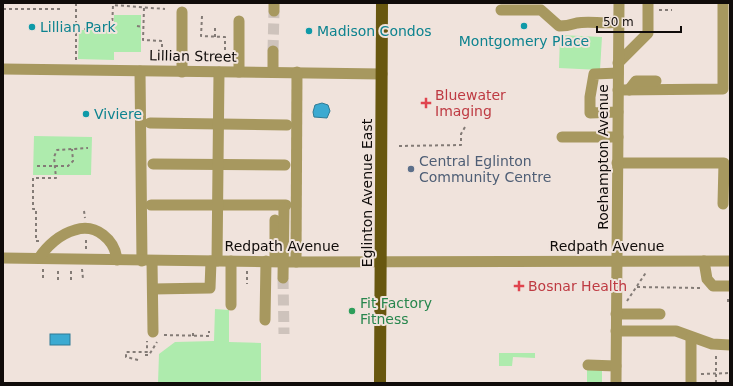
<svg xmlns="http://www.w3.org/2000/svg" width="733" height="386" viewBox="0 0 733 386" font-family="'DejaVu Sans',sans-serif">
<rect width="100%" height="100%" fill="#f0e3dc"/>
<g fill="#aeebad">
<path d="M114 15H141V52H114V60L78 59 79 30H114Z"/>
<path d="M560 35 602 37 600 70 559 68Z"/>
<path d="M34 136 92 137 91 175H33Z"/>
<path d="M215 309 229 310V342L261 343V381L158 383 159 354 175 342 214 341Z"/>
<path d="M499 353H535V358L513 357 512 366H499Z"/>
<rect x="587" y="370" width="15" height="13"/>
</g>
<g fill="#3caad1" stroke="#2f7b95">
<path d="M322 103 328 105 330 111 327 118 314 117 313 112 315 105Z"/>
<rect x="50" y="334" width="20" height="11"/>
</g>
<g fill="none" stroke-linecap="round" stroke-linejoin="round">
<g stroke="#cec3bc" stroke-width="11" stroke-dasharray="11 5.5" stroke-linecap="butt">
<path d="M273 51 274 11"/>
<path d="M283 278 284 334"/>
</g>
<g stroke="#837b76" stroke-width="2" stroke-dasharray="3 3" stroke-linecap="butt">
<path d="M76 3V60"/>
<path d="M144 8 143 40 162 41V60"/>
<path d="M3 9H61"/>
<path d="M659 10H672"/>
<path d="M202 16 201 36 225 37V62"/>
<path d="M137 26 143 27"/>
<path d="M60 29H112L113 5 165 9"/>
<path d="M215 37V27"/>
<path d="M399 146 461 145V134L465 127"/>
<path d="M37 166H68L73 161 72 149"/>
<path d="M84 211 85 218"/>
<path d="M86 240V250"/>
<path d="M39 241H36V209H33V178H56L54 157 57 150 88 148"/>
<path d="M43 269V280"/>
<path d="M82 269 83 279"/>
<path d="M247 271V284"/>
<path d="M58 280V269"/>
<path d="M71 280V269"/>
<path d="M637 287 701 288"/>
<path d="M627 301 647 271"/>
<path d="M728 302V296"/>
<path d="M164 335 209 336V331"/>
<path d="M193 336V331"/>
<path d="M145 355H149L157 342"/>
<path d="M138 360 126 357V352H147V341"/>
<path d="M701 374 730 373"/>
<path d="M716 383V355"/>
</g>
<g stroke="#a7985f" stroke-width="11">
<path d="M501 10H541L559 26C566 26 571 25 577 23 587 21 606 24 619 22"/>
<path d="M274 11V3"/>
<path d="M182 12V72"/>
<path d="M618 63 648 33V3"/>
<path d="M3 69 382 74"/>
<path d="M140 71 142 261"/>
<path d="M239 72V21"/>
<path d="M273 72V51"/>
<path d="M618 90 723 89V3"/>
<path d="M629 90 636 81H656"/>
<path d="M618 112 590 113V97L594 74 618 73"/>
<path d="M150 123 287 125"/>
<path d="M562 137H618"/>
<path d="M617 163H724L723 204"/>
<path d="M153 164 285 165"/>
<path d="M151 205H286"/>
<path d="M3 258 283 262 730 261"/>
<path d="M39 258C47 246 60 234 75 230 96 223 115 240 117 260"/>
<path d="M152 261 153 332"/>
<path d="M217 261 219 72"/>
<path d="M275 261V220"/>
<path d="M704 261 707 279 713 286H730"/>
<path d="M296 262 297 72"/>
<path d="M283 278 284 208"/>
<path d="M153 289 210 288 211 261"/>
<path d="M231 305V261"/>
<path d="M616 314H660"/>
<path d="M265 320 266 261"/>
<path d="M616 331H676L712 344 730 345"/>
<path d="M588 365 616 366"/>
<path d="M616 383 619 3"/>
<path d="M691 383V337"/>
</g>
<path stroke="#68570f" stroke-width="12" d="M380 383 382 3"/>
</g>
<g fill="#0f9aa8" stroke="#f0e3dc" stroke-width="1.5">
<circle cx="524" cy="26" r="4"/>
<circle cx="32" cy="27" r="4"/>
<circle cx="309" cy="31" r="4"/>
<circle cx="86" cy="114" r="4"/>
</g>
<g fill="#e0444e" stroke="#f0e3dc" stroke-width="1.5">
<path d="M424 97h4v4h4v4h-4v4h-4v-4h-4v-4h4z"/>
<path d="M517 280h4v4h4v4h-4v4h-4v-4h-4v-4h4z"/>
</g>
<circle fill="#5c6f8a" stroke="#f0e3dc" stroke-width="1.5" cx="411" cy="169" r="4"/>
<circle fill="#2e9e5b" stroke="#f0e3dc" stroke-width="1.5" cx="352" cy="311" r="4"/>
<g text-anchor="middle" stroke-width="4" stroke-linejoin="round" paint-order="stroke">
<g font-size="14" fill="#0d838f" stroke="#f0e3dc" text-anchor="start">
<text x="40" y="32">Lillian Park</text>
<text x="317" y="36">Madison Condos</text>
<text x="524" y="46" text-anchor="middle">Montgomery Place</text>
<text x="94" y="119">Viviere</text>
</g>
<g font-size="14" fill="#100c0a" stroke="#f0e3dc">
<text transform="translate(193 56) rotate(1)" y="5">Lillian Street</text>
<text transform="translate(603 157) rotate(-90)" y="5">Roehampton Avenue</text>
<text transform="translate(367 193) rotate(-90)" y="5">Eglinton Avenue East</text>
<text x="282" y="251">Redpath Avenue</text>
<text x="607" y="251">Redpath Avenue</text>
</g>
<g font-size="14" fill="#be3a42" stroke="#f0e3dc" text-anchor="start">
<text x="435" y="100">Bluewater<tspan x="435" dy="16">Imaging</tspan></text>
<text x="528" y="291">Bosnar Health</text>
</g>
<g font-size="14" fill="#4e5e75" stroke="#f0e3dc" text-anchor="start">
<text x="419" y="166">Central Eglinton<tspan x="419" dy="16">Community Centre</tspan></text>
</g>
<g font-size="14" fill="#27864d" stroke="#f0e3dc" text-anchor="start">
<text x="360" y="308">Fit Factory<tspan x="360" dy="16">Fitness</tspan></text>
</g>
</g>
<rect width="733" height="386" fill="none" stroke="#100c0a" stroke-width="8"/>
<path d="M597 26v6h84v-6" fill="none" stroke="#100c0a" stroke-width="2"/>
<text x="603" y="26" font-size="12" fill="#100c0a" stroke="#f0e3dc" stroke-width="3" paint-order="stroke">50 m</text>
</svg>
